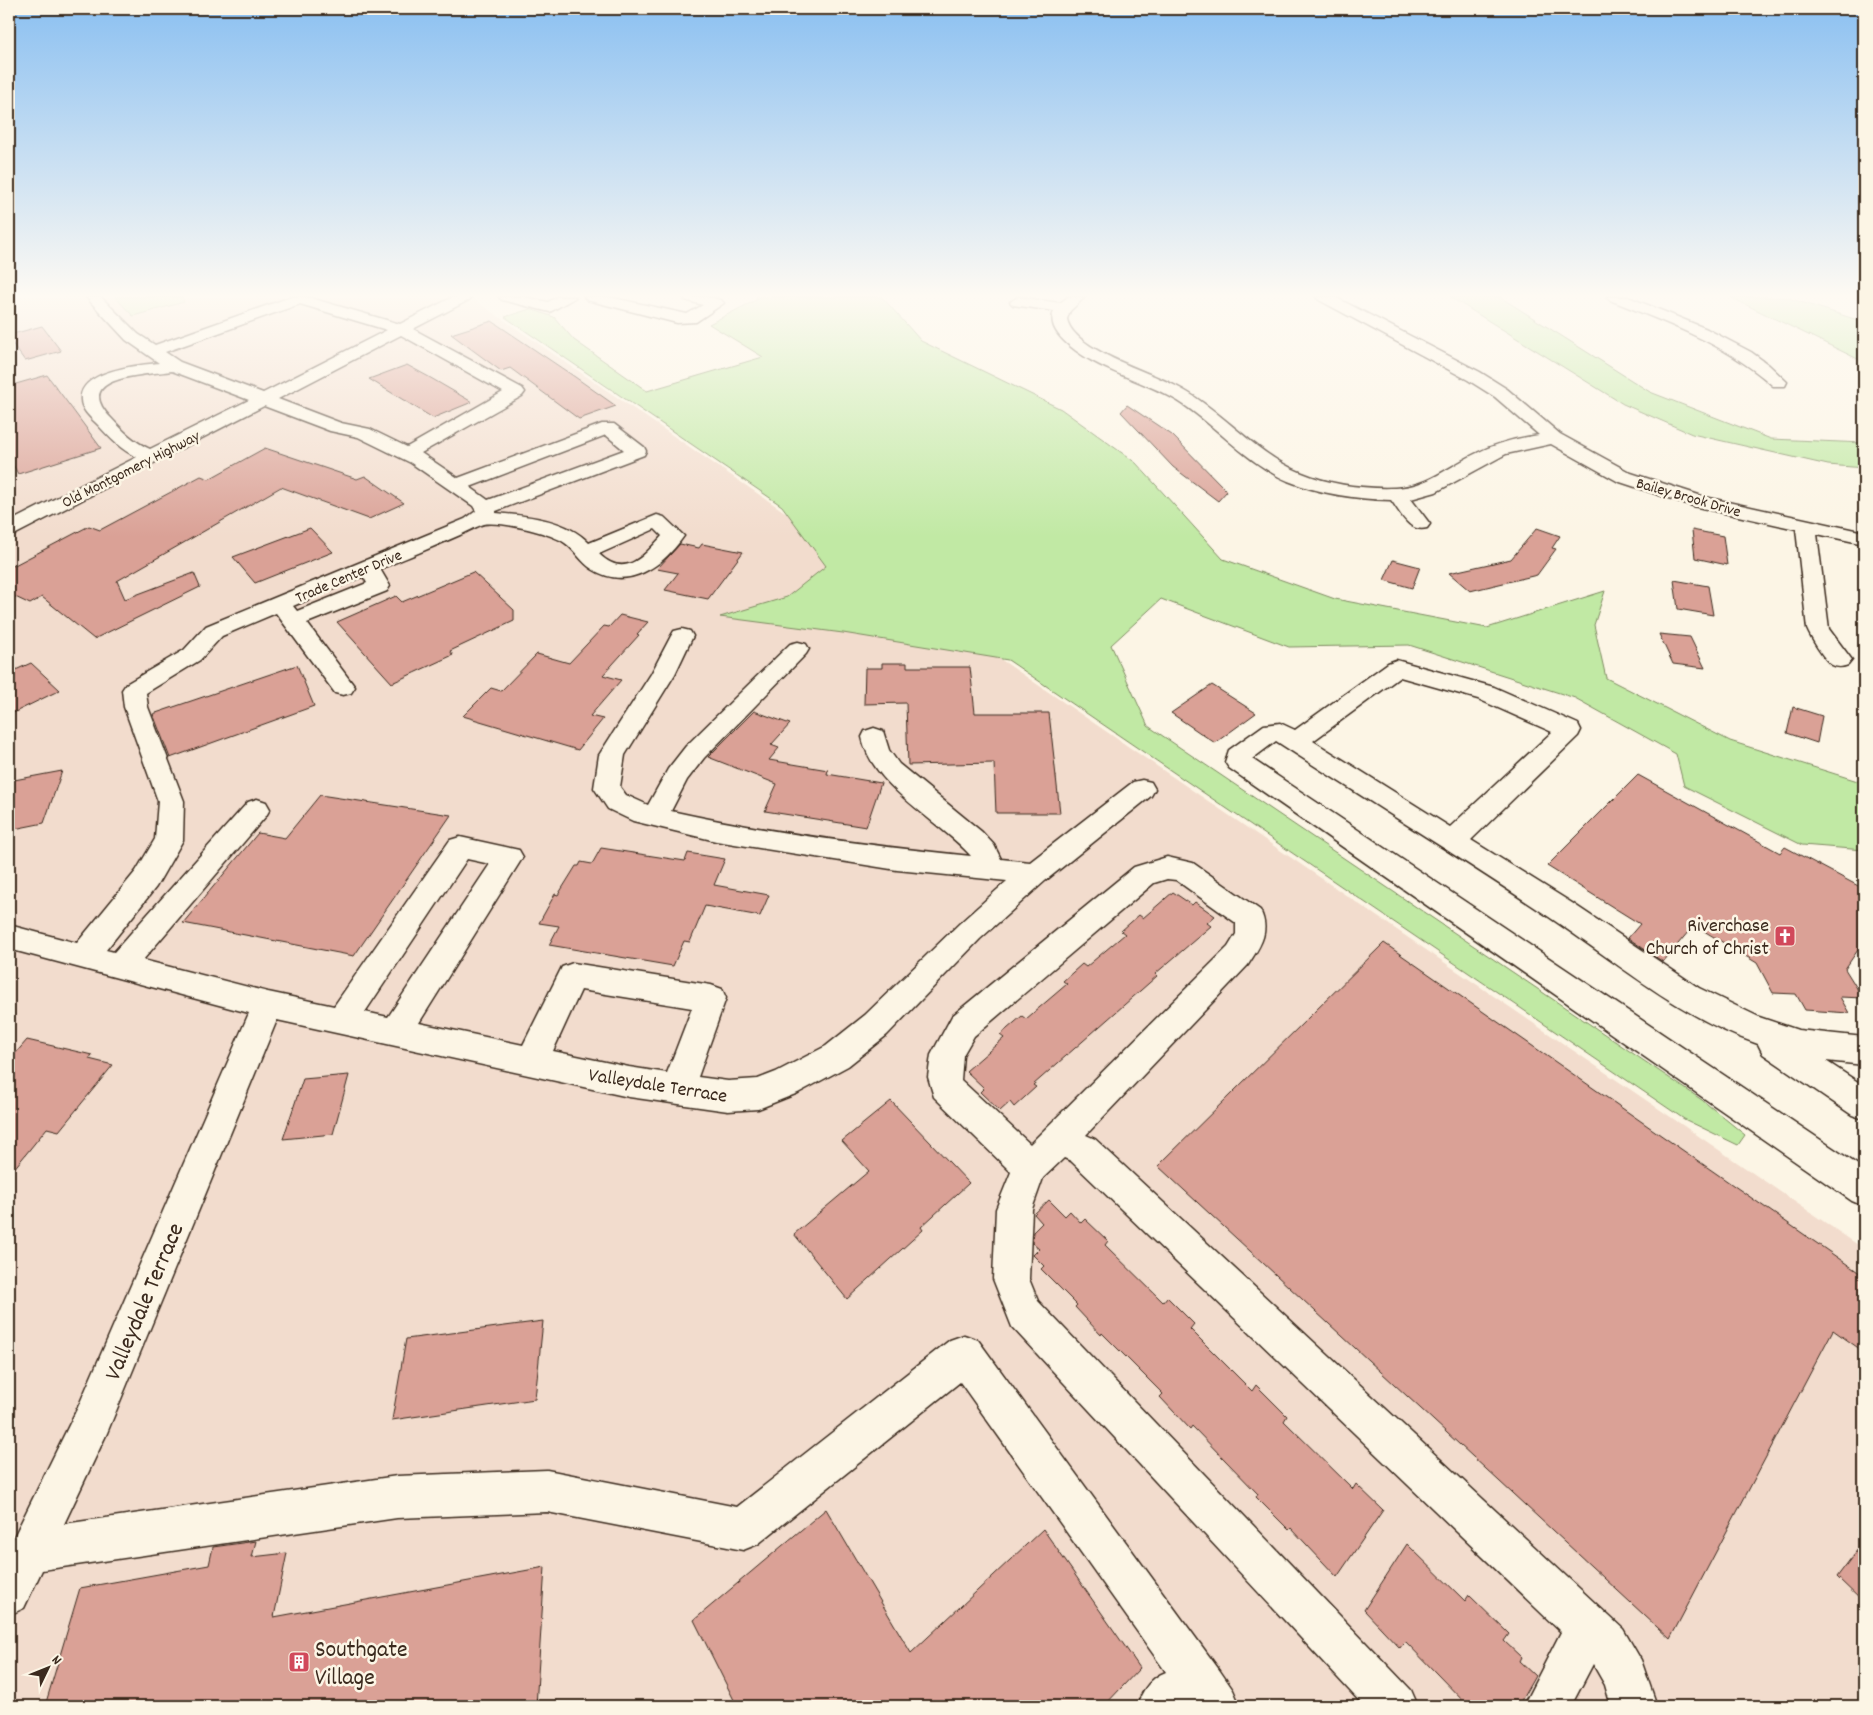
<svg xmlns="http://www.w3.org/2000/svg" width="1873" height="1715" viewBox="0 0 1873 1715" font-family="Dekko,sans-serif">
<rect width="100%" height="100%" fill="#fcf5e5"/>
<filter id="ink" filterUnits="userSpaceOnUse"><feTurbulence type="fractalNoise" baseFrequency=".02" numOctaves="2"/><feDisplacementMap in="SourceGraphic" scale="10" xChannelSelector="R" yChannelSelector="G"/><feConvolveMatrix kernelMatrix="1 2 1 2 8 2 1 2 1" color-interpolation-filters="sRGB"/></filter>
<g filter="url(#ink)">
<path fill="#f2dccd" d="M9 297H470L1864 1249V1706H9Z"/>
<g fill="#c1e9a4" stroke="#7e8a61">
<path d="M115 297H182L184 302 133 316Z"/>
<path d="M756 297H882L921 341 1061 409 1136 463 1223 559 1335 599 1487 628 1605 591 1594 625 1606 678 1730 741 1864 783V850L1802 845 1684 786 1676 754 1575 698 1409 645 1289 647 1161 599 1111 645 1148 726 1702 1100 1745 1135 1738 1145 1684 1119 1008 660 843 633 720 617 787 597 826 566 782 506 505 317 530 309 554 317 574 340 647 391 763 357 709 324 758 299Z"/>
<path d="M1450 297H1500L1650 392 1771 439 1864 443V468L1828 465 1692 434 1623 404Z"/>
<path d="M1730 297H1785L1864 322V362Z"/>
</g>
<g fill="#daa196" stroke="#3b2a1e">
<path d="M492 321 575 377 616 406 579 419 510 368 501 371 451 334Z"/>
<path d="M42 326 61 351 25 361 9 339V335Z"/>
<path d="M407 365 429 377 472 402 433 418 369 379Z"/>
<path d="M47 375 101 448 18 474 9 457V386Z"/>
<path d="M1127 405 1172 435 1227 491 1218 501 1173 467 1121 412Z"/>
<path d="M265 448 357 479 365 476 404 503 369 519 281 487 117 581 125 599 194 573 200 587 94 639 42 597 30 604 9 594V568L89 526 100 530 201 476 209 479Z"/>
<path d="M310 528 333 552 255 583 233 557Z"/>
<path d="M1537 528 1560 536 1552 548 1556 549 1537 575 1470 591 1449 573 1511 559Z"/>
<path d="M1692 530 1723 536 1727 565 1695 558Z"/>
<path d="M680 544 699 548 702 544 743 552 708 599 665 590 678 573 657 569Z"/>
<path d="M1393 560 1420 567 1412 588 1384 580Z"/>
<path d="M473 572 514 610V621L450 651 453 655 392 683 337 622 396 596 402 602Z"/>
<path d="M1674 580 1708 586 1713 615 1678 609Z"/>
<path d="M620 615 648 622 637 634 639 635 603 675 621 680 590 716 603 719 578 750 463 716 491 688 501 691 537 654 569 663 604 626 609 627Z"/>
<path d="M1659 634 1690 637 1705 668 1673 664Z"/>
<path d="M31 663 60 690 9 715V673Z"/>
<path d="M882 663H907V667H970L975 713H1049L1060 813H996L994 763 908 765 906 703 864 704 865 668H882Z"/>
<path d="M297 665 314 706 170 758 153 714Z"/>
<path d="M1212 685 1256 713 1215 743 1171 713Z"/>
<path d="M1793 707 1822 716 1817 743 1787 733Z"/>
<path d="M754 711 790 724 771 745 779 748 769 760 828 770 827 774 881 783 866 827 765 811 777 784 708 757Z"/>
<path d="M62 771 44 823 9 830V781Z"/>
<path d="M1638 775 1780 853 1785 847 1864 889V941L1845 969 1863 998 1840 997 1849 1013 1805 1010 1796 994 1773 993 1757 963 1694 925 1663 962 1628 938 1640 924 1547 866Z"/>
<path d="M320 795 451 815 354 956 183 923 258 833 285 838Z"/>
<path d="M601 848 685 861 688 853 725 859 714 885 769 895 760 916 705 906 690 942 684 941 673 966 549 945 559 926 539 923 555 894 558 895 576 866H579L581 862 592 864Z"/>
<path d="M1173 892 1192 905 1195 902 1215 916 1207 923 1211 926 1155 974 1157 976 1033 1085 1036 1087 1014 1107 1010 1102 1000 1111 980 1092 984 1088 966 1071 1004 1038 1000 1035 1022 1016 1026 1019 1067 984 1063 981 1082 964 1086 967 1125 934 1121 931 1139 915 1143 918Z"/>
<path d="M1384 943 1864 1276V1352L1833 1330 1670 1639 1158 1166Z"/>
<path d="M27 1040 92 1055 89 1059 113 1065 59 1131 47 1128 9 1175V1061Z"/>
<path d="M349 1075 333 1134 283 1139 303 1079Z"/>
<path d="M891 1101 969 1183 921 1227 923 1230 847 1299 794 1234 869 1171 842 1141Z"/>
<path d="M1049 1200 1065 1216 1070 1211 1081 1223 1085 1219 1108 1241 1105 1245 1163 1302 1167 1297 1194 1324 1190 1329 1252 1391 1256 1385 1287 1416 1284 1421 1353 1489 1356 1484 1383 1510 1337 1577 1291 1528 1289 1530 1256 1497 1258 1494 1192 1426 1190 1429 1160 1397 1163 1394 1102 1333 1101 1335 1075 1307 1077 1305 1041 1269 1044 1266 1033 1255 1039 1249 1032 1243 1033 1232 1042 1223 1034 1214Z"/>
<path d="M543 1321 535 1399 392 1420 406 1339Z"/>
<path d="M826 1509 911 1653 1043 1529 1140 1668 1104 1706H737L694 1620Z"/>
<path d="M256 1541 252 1557 287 1553 274 1617 545 1567 536 1706H45L80 1588 209 1565 213 1547Z"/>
<path d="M1864 1541V1603L1837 1577Z"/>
<path d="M1407 1544 1465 1601 1469 1595 1509 1634 1504 1641 1521 1657 1519 1661 1535 1676 1518 1706H1468L1405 1641 1400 1648 1364 1610Z"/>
</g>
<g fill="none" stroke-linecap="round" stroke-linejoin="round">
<g stroke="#3b2a1e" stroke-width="3">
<g id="minor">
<path d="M86 297H101L138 334 155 345 291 297H307L400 324 453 297H471L469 300 413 329 522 388 525 392 522 396 421 453 458 478 602 424H614L644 447 646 451 644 455 496 511V513C528 516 566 519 589 543L657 515 664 517 684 536C663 566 628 592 592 569 581 562 575 550 565 543 551 533 501 521 484 524 477 526 467 532 460 535 433 547 406 558 380 569L390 586 387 591 307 623 355 687 351 693 343 695 335 693 276 613 222 636 200 660 146 693 148 707 184 801 183 840 156 887 106 950 114 952 248 802 257 799 266 802 270 809 266 816 143 960 268 992 334 1006 450 840 460 837 519 850 523 857 419 1023 523 1045 562 967 573 963 711 985 722 989 726 998 698 1077 728 1081 758 1079 776 1072 826 1046 865 1015 960 923 1007 881 897 870 716 841 633 821 608 809 594 788 599 755 651 674 671 636 674 631 682 629 690 631 693 636 675 674 625 755 620 787 626 795 648 805 668 769 686 746 790 644 798 642 806 644 809 649 806 654 704 758 687 780 671 811C770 833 871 846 971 856 938 819 872 787 862 737L865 731 874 728 883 731 889 750 899 764 982 832 994 845 1001 859 1030 862 1133 782 1142 780 1151 782 1155 789 1151 796 1045 881 980 939 887 1035 848 1066 798 1093 758 1109 728 1111 629 1097 277 1020 107 1433 64 1524 397 1476 547 1470 737 1507 950 1340 964 1335 978 1340 1220 1671 1233 1690 1240 1706H1137C1142 1691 1150 1678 1166 1672L960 1382 758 1544 743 1550 547 1512 397 1518 42 1570 24 1608 9 1615V1547L79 1405 249 1013 9 949V925L77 943 136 871 155 839 158 801 124 707 122 690 126 684 184 650 206 626 465 519 476 511 473 506 411 463 358 437 330 431 264 406 16 534 9 536V522L137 457C121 450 110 438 98 425 92 419 81 410 81 400 78 371 138 365 159 363L126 340ZM300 304 387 330 263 393 180 362 165 352ZM401 335 503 392 407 447 370 429 341 423 278 399ZM172 371 249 400 150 449C134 442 123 431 111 418 70 376 146 375 172 371ZM606 435 624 450 488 500 470 487ZM655 529 662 536C643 557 625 579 599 554ZM363 576 367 583 297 611 293 606ZM467 859 490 864 388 1017 365 1012ZM581 990 692 1008 667 1073 629 1067 553 1051Z"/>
<path d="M499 297H525L548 302 557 297H576L550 312 502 300Z"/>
<path d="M584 297H609L687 314 703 305 685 300 683 297H708L721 300 724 303 696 322 677 323 587 300Z"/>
<path d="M1018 297 1060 303 1068 297H1085L1070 311 1067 319C1073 350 1148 371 1174 385 1221 408 1253 453 1302 473 1331 485 1364 489 1395 488 1428 487 1449 466 1477 453 1497 443 1518 438 1539 435L1495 397 1468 380 1319 300 1316 297H1335L1480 372 1507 389 1560 434 1631 473 1705 497 1864 532V544L1817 534 1829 629 1852 660 1848 665C1843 667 1838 668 1832 665 1824 660 1811 638 1807 629L1796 529 1693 506 1617 481 1551 444 1506 454 1436 492 1411 499 1430 524 1427 528C1409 533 1401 513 1391 500 1357 499 1320 494 1288 481 1245 462 1216 425 1178 401 1144 380 1101 372 1070 346 1060 338 1048 325 1054 311L1013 305 1010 302Z"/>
<path d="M1607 297H1628L1707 329 1751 352 1769 365 1787 382 1785 386H1773C1727 344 1667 323 1610 300Z"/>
<path d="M1396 660 1494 687 1578 724 1581 730 1578 736 1471 840 1572 903 1699 988 1759 1017 1798 1030 1864 1037V1065L1826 1061 1864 1086V1119L1852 1115 1763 1054 1758 1044C1682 1018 1619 964 1552 919 1462 858 1368 801 1276 741L1252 759 1864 1169V1206L1852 1201 1229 768 1225 762 1229 750 1264 725 1280 723 1295 730 1388 663ZM1400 677 1478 699 1552 732 1450 827 1313 741Z"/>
<path d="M1167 857 1193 863 1260 910C1271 932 1260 946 1248 965L1086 1135 1095 1139 1623 1629 1641 1660 1657 1706H1611L1605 1685 1593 1664 1571 1706H1523L1561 1632 1071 1161 1064 1158 1043 1178 1032 1209 1029 1279 1038 1301 1411 1690 1418 1706H1364L1012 1327 993 1279 996 1209 1011 1172 934 1097 928 1077 931 1055 952 1016 1134 867ZM1167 879 1176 880 1236 923V934L1228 947 1030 1144 961 1080 963 1055 974 1036 1154 883Z"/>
</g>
</g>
<use href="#minor" fill="#fcf5e5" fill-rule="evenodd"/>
</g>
</g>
<linearGradient id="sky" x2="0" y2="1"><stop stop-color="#8bc0f1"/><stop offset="0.55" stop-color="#fefaf3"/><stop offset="1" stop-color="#fefaf3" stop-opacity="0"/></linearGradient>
<rect width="1873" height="537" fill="url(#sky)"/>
<defs>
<g id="church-square" transform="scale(1.125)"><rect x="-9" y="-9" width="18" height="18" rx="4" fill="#d1495b" stroke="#fcf5e5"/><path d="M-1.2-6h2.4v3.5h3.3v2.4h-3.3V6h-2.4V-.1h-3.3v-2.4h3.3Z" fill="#fff"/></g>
<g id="building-square" transform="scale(1.125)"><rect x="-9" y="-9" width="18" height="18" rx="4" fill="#d1495b" stroke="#fcf5e5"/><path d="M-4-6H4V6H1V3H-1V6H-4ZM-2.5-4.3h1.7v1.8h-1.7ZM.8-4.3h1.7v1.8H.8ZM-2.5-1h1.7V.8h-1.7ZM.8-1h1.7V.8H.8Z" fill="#fff"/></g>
</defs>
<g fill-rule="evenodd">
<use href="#church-square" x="1785" y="936"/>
<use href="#building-square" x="299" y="1662"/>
</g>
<g text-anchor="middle" stroke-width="5" stroke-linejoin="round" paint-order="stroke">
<g font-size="16" fill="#3b2a1e" stroke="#fcf5e5">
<text transform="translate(130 468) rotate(-27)" y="6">Old Montgomery Highway</text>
<text transform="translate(1689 496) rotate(16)" y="6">Bailey Brook Drive</text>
<text transform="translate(348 575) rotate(-23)" y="6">Trade Center Drive</text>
</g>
<g font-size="20" fill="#3b2a1e" stroke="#fcf5e5" text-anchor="end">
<text x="1769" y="931">Riverchase<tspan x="1769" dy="23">Church of Christ</tspan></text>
</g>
<g font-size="20" fill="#3b2a1e" stroke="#fcf5e5">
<text transform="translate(658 1084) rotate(9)" y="7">Valleydale Terrace</text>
</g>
<g font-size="24" fill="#3b2a1e" stroke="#fcf5e5">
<text transform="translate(143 1301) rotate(-67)" y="8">Valleydale Terrace</text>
</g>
<g font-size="24" fill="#3b2a1e" stroke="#fcf5e5" text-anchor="start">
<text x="315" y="1656">Southgate<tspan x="315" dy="28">Village</tspan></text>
</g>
</g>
<rect width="1873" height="1715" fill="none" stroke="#fcf5e5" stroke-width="30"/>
<rect x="15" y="15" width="1843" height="1685" fill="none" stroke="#3b2a1e" stroke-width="2" filter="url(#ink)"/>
<g transform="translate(48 1668) rotate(47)" stroke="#fcf5e5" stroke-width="4" paint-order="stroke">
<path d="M0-4L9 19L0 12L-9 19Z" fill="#3b2a1e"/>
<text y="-8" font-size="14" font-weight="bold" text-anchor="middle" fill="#3b2a1e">N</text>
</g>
</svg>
